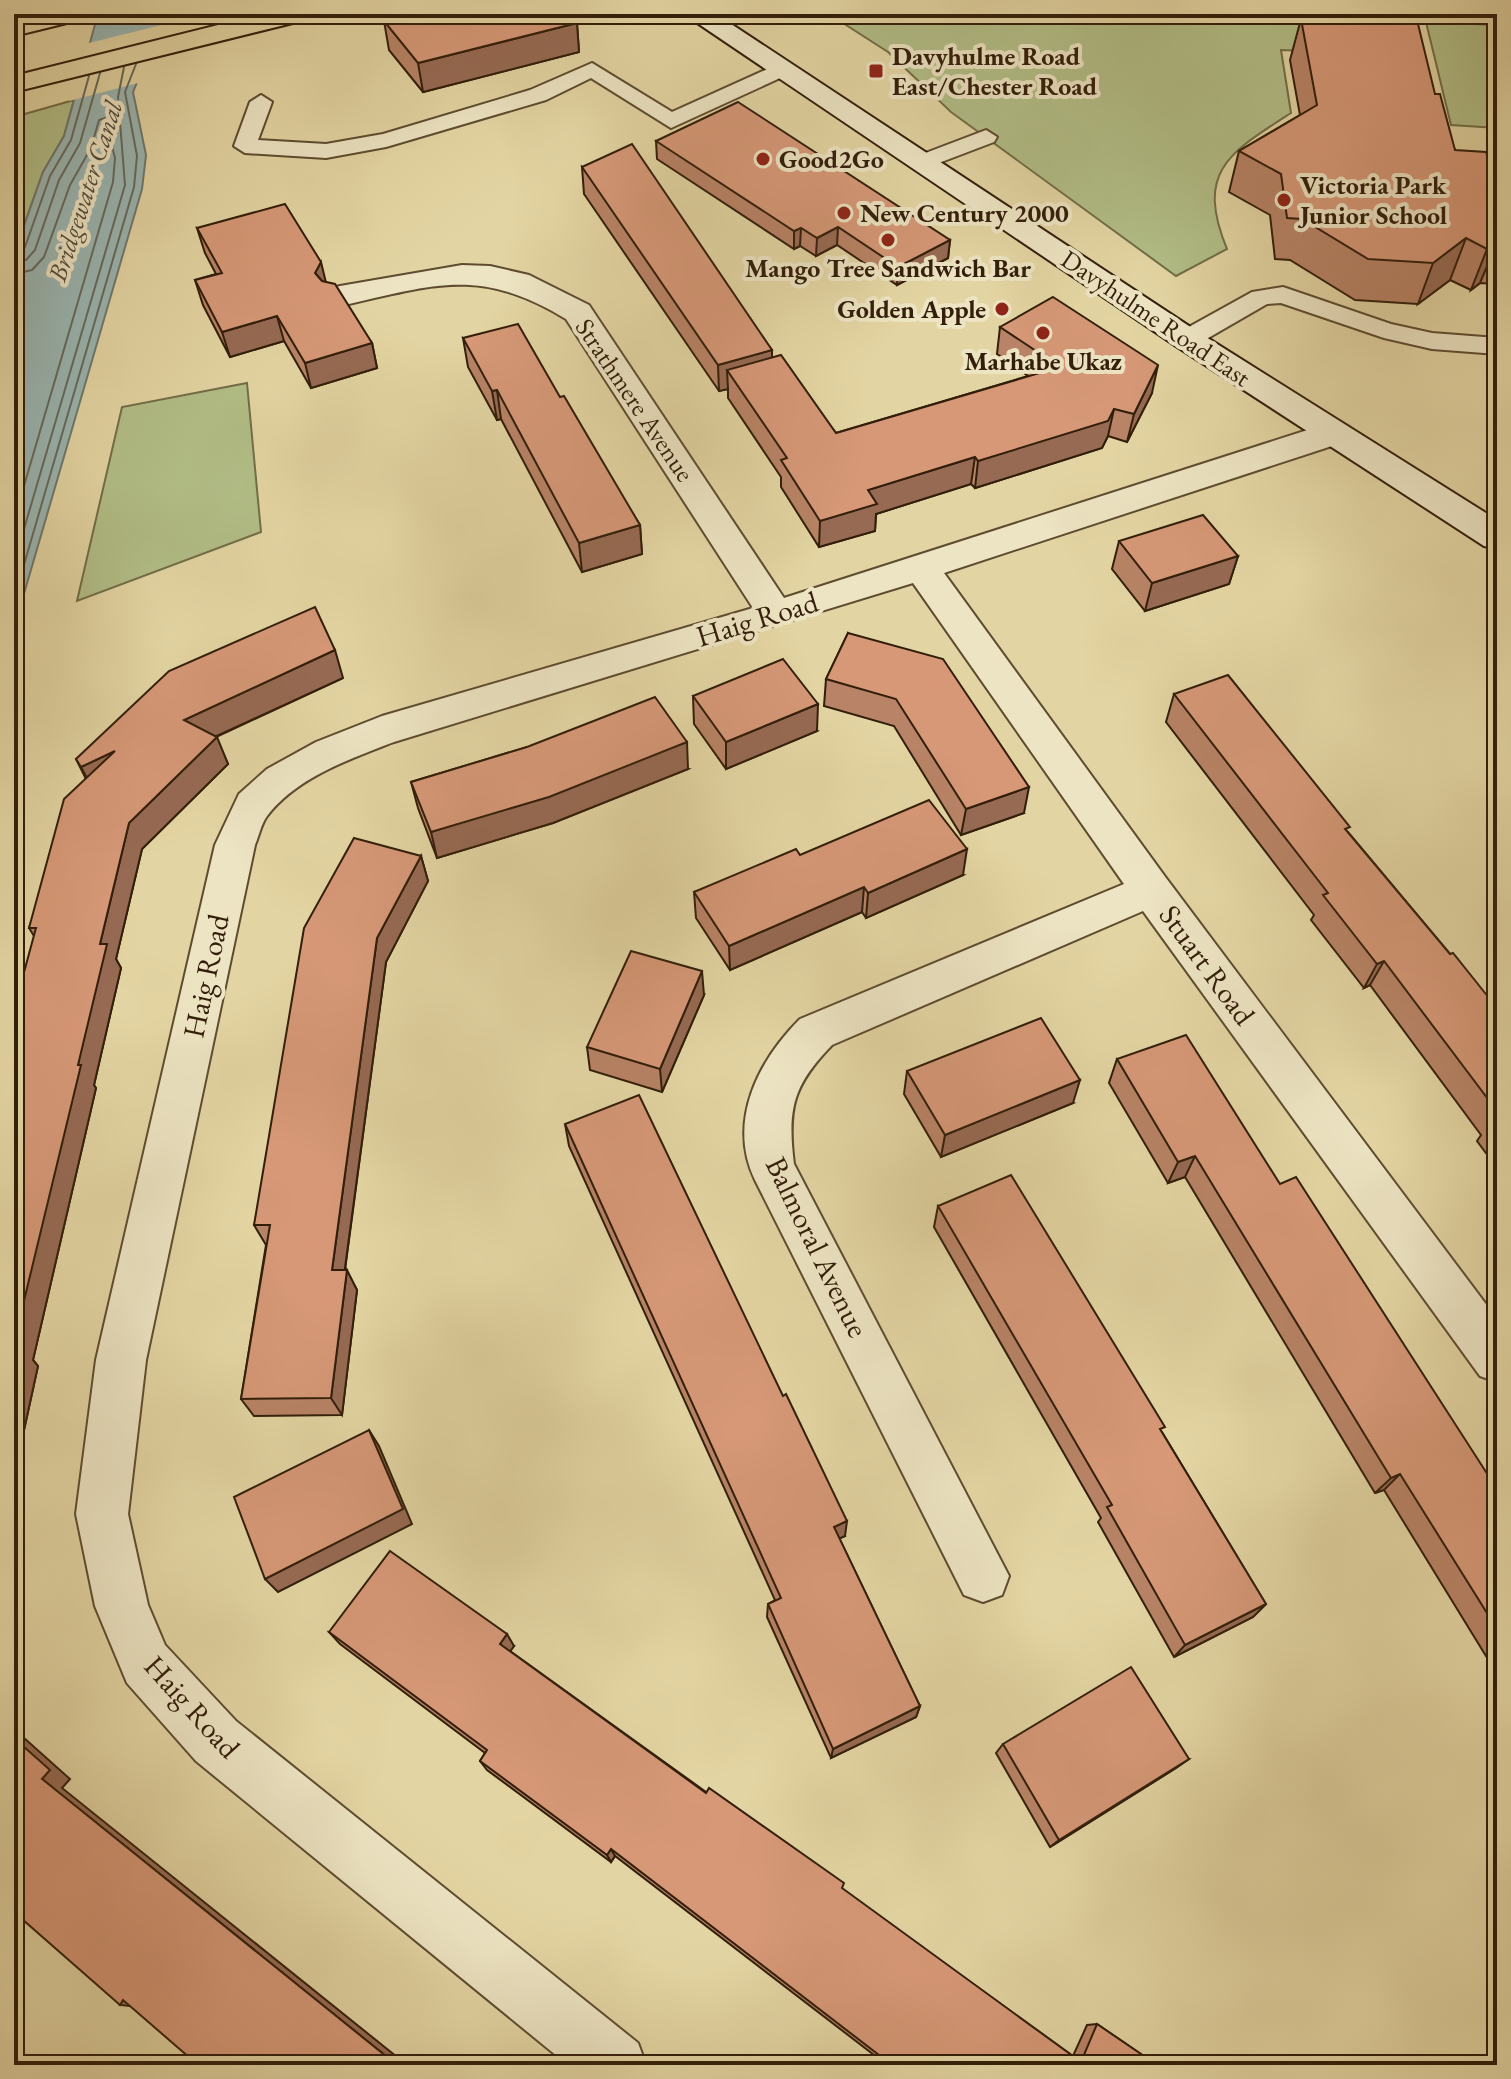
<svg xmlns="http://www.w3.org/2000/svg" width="1511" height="2079" viewBox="0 0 1511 2079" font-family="'EB Garamond',serif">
<rect width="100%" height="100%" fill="#e3d5a3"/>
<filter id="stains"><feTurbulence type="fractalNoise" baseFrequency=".0025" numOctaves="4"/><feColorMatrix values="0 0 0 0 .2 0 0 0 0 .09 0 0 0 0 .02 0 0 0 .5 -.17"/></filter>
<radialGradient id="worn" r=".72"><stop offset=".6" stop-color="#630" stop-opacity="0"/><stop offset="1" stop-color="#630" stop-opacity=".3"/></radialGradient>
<g fill="#b2be87" stroke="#726e48" stroke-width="2">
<path d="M829 14H1377L1384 54 1281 50 1291 113C1229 153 1195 171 1227 249L1176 276 951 112 888 52Z"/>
<path d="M1426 22 1497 25V128L1451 125Z"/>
<path d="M74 100 64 136 43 172 14 254V117Z"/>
<path d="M247 383 261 532 77 601 122 407Z"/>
</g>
<path fill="#9ab6b2" stroke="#70796f" stroke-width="2" d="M98 14H165L133 92 146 155 142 189 14 628V254L43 172 64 136Z"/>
<path fill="#e3d5a3" d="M165 24 142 82 69 101 85 44Z"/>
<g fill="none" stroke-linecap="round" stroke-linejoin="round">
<g stroke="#666a5e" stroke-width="2">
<path d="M14 252 25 247 50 176 71 140 89 76"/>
<path d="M14 262 26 260 35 250 59 180 80 143 100 73"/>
<path d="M14 274 32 270 44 257 70 185 91 148 99 120 105 118 115 158 113 182 14 520"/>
<path d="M14 563 125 185 118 97 124 67"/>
<path d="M14 599 134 187 137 156 125 92 136 64"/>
</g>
<g stroke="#5e4c30" stroke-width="4">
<g id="lane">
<path d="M783 62 794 68 791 73 671 128 591 78 546 100 386 147 326 158 245 153 234 146 250 102 261 95 272 102 258 140 326 144 383 134 530 90 592 63 672 112Z"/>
<path d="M986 130 997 137 994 142 923 169 912 162 915 157Z"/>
<path d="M1283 287 1391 324 1432 333 1497 338V354L1432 349 1384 338 1281 303 1267 304 1196 345 1187 347 1174 339 1178 333 1252 292Z"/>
</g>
</g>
<g stroke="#5e4c30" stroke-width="4">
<path id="street" d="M462 265 490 266 529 275 589 305 784 598 1320 426 1332 423 1344 426 1349 434 1344 442 944 573 1166 878 1497 1319V1382L1480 1376 1143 911 832 1045C793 1085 787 1109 794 1164L1009 1576 1002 1595 983 1602 964 1595 755 1180C727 1122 758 1061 800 1019L1124 884 913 583 394 742C350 759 297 777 267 816 261 824 259 836 255 845L146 1360 128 1514 148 1605 165 1645 236 1721 638 2043 646 2065H568L196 1761 127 1683 95 1606 76 1514 96 1360 215 845 239 794 267 769 316 742 382 716 753 608 566 319C479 266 434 285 340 306L329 303 324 296 329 289 340 286Z"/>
</g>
<g stroke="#321e0a" stroke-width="4">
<path id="secondary" d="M684 14H716L1198 332 1497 520V549L1484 546 1176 346Z"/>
</g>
<g stroke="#321e0a" stroke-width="4">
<g id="highway">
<path d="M37 14H83L79 20 14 36V20Z"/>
<path d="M262 14H309L305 20 14 92V76Z"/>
</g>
</g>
<use href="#lane" fill="#ede4c3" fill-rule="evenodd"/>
<use href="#street" fill="#ede4c3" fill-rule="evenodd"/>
<use href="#secondary" fill="#ede4c3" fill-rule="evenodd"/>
<use href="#highway" fill="#e3d5a3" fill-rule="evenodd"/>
</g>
<g fill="#b88366" stroke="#321e0a" stroke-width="2">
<path d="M1301 19 1435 94 1455 150 1492 171 1497 172V284L1480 283 1471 290 1450 280 1418 304 1355 300 1290 260 1275 259 1270 215 1229 192 1239 151 1300 115 1290 60Z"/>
<path d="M384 21 577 23 579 52 423 92 389 50Z"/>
<path d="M656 141 950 240 948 258 897 285 837 245 816 256 800 246 794 249 657 159Z"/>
<path d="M582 167 772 358 836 433 1028 376 997 354 1000 327 1152 393 1127 442 1108 436 1102 448 975 488 971 484 876 514 875 531 819 547 781 487V477L728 398V389L719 391 584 194Z"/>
<path d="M197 228 326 282 372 343 377 368 311 388 284 341 230 357 203 305 195 280 216 274 205 253Z"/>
<path d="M463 338 560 397 640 525 642 554 582 572 501 419 497 420 468 367Z"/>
<path d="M1119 541 1238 556 1229 584 1145 611 1112 569Z"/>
<path d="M848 633 1024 813 961 835 894 726 824 706 826 679Z"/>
<path d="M343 678 216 737 228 764 142 849 116 959 121 968 94 1085 96 1088 33 1360 38 1366 14 1476 34 936 29 928 86 779 76 759Z"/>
<path d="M1174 694 1348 832 1450 954 1497 1008V1168L1477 1141 1481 1135 1370 985 1364 988 1311 920 1314 915 1166 722Z"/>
<path d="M693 696 817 731 726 769 694 724Z"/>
<path d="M527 747 688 769 553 823 437 858 418 808 411 782Z"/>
<path d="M800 855 963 875 866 918 862 912 730 970 696 918 694 892Z"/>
<path d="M421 856 428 881 386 962 345 1270 357 1290 342 1415 254 1416 241 1399 266 1245 254 1225Z"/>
<path d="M704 995 662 1092 590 1070 587 1047Z"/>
<path d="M1117 1059 1280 1184 1497 1489V1674L1384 1490 1375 1493 1185 1177 1168 1183 1109 1083Z"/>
<path d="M907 1071 1073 1103 941 1157 904 1094Z"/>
<path d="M565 1124 845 1536 839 1538 920 1706 916 1717 831 1758 767 1617 768 1604 775 1600 569 1146Z"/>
<path d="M938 1206 1162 1432 1266 1604 1253 1617 1174 1657 1098 1522 1101 1518 934 1227Z"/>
<path d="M329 1632 514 1646 510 1651 1073 2056 1087 2025 1097 2024 1157 2065H887L615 1856 611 1862 487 1770 480 1761 485 1753 340 1644Z"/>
<path d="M1003 1744 1189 1759 1176 1768 1050 1847 996 1753Z"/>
</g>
<g fill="#966a53" stroke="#321e0a" stroke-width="2">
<path d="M577 23 579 52 423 92 418 63Z"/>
<path d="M838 227 837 245 816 256 817 238Z"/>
<path d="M801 228 800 246 794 249V231Z"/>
<path d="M1466 238 1450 280 1418 304 1433 263Z"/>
<path d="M950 240 948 258 897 285 898 267Z"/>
<path d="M1497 242 1480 283 1471 290 1487 249Z"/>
<path d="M321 262 327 287 315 273Z"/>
<path d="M277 316 284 341 230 357 222 332Z"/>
<path d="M372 343 377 368 311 388 305 363Z"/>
<path d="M772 350V377L727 370 728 389 719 391 718 365Z"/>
<path d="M1158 365 1152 393 1127 442 1134 414Z"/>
<path d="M497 390 501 419 497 420 492 391Z"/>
<path d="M1114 409 1108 436 1102 448 975 488 978 461Z"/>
<path d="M975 457 971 484 876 514 875 531 819 547 820 521 868 490Z"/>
<path d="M640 525 642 554 582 572 579 543Z"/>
<path d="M1238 556 1229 584 1145 611 1152 583Z"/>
<path d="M335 650 343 678 195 746 184 720Z"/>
<path d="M818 704 817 731 726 769V742Z"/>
<path d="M217 737 228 764 142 849 116 959 121 968 94 1085 96 1088 33 1360 38 1366 14 1476V1342L78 1065 100 944 129 823Z"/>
<path d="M687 742 688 769 553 823 437 858 431 832Z"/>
<path d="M115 751 95 793 81 767Z"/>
<path d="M1029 787 1024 813 961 835 966 809Z"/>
<path d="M967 849 963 875 866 918 868 893Z"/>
<path d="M421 856 428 881 386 962 342 1290 332 1270 377 938Z"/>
<path d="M864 887 862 912 730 970 729 946Z"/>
<path d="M1384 961 1370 985 1364 988 1377 964Z"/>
<path d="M702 971 704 995 662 1092 660 1069Z"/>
<path d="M1080 1080 1073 1103 941 1157 945 1135Z"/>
<path d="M1195 1156 1185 1177 1168 1183 1178 1162Z"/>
<path d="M347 1270 357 1290 342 1415 331 1398Z"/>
<path d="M369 1430 379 1446 412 1524 278 1592 265 1579Z"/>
<path d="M1400 1474 1384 1490 1375 1493 1391 1478Z"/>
<path d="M847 1521 845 1536 832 1542 834 1527Z"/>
<path d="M1266 1604 1253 1617 1174 1657 1185 1645Z"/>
<path d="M507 1634 514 1646 507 1656 500 1644Z"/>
<path d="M920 1706 916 1717 831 1758 833 1749Z"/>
<path d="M14 1729 70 1779 62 1788 407 2065H397L42 1779 14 1738Z"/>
<path d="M1189 1759 1176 1768 1050 1847 1059 1840Z"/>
<path d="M611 1849 615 1856 611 1862 607 1855Z"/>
<path d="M123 2000 139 2007 120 2005Z"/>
</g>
<g fill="#d69877" stroke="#321e0a" stroke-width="2">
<path d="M413 14H574L577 23 418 63 384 21Z"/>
<path d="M1301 19 1418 24 1435 94H1440L1455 150 1486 152 1492 171 1497 172V242L1487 249 1466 238 1433 263 1368 259 1302 219 1287 218 1281 174 1239 151 1317 105Z"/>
<path d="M738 102 950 240 898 267 838 227 817 238 801 228 794 231 656 141Z"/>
<path d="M632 144 772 350 718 365 582 167Z"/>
<path d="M285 204 321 262 315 273 322 281 335 284 372 343 305 363 277 316 222 332 195 280 222 273 197 228Z"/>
<path d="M1053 297 1158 365 1134 414 1114 409 1108 421 978 461 975 457 868 490 877 504 820 521 781 460 787 458 727 370 781 355 836 433 1060 367 1000 327Z"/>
<path d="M518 324 560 397 564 396 640 525 579 543 497 390 492 391 463 338Z"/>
<path d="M1203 515 1238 556 1152 583 1119 541Z"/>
<path d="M315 607 335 650 184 720 217 737 129 823 100 944H107L78 1065H81L14 1342V1009L36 928H29L64 799 115 751 81 767 76 759 169 671Z"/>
<path d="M848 633 943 659 1029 787 966 809 896 699 826 679Z"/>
<path d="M783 659 818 704 726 742 693 696Z"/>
<path d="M1228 675 1350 827 1345 829 1450 954 1453 953 1497 1008V1111L1384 961 1377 964 1323 895 1328 893 1174 694Z"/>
<path d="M655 697 687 742 549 797 431 832 411 782 527 747Z"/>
<path d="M929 800 967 849 868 893 864 887 729 946 694 892 796 849 800 855Z"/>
<path d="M354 838 421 856 377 938 332 1270H347L331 1398 241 1399 270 1225H254L304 928Z"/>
<path d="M631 951 702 971 660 1069 587 1047Z"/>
<path d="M1041 1018 1080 1080 945 1135 907 1071Z"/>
<path d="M1186 1035 1280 1184 1296 1177 1497 1489V1629L1400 1474 1391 1478 1195 1156 1178 1162 1117 1059Z"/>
<path d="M639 1095 783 1396 786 1394 847 1521 834 1527 920 1706 833 1749 768 1604 781 1598 565 1124Z"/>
<path d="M1011 1175 1165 1427 1160 1429 1266 1604 1185 1645 1107 1507 1112 1505 938 1206Z"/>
<path d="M14 1347H20L14 1374Z"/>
<path d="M369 1430 403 1509 265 1579 234 1497Z"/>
<path d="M390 1551 507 1634 500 1644 706 1793 709 1788 844 1883 842 1888 1081 2062 1097 2024 1157 2065H892L611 1849 607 1855 480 1761 487 1750 329 1632Z"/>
<path d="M1131 1667 1189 1759 1059 1840 1003 1744Z"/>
<path d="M14 1738 50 1770 42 1779 397 2065H198L123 2000 120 2005 14 1912Z"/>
</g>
<g fill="#8f2418" stroke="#ede4c3" stroke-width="3">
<rect x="868" y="63" width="16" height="16" rx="4"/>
<circle cx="763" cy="159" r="8"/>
<circle cx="1284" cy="200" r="8"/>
<circle cx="844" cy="213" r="8"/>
<circle cx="888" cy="240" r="8"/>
<circle cx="1002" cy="309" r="8"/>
<circle cx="1043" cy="333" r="8"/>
</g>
<g text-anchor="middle" stroke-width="8" stroke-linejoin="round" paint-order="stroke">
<g font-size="26" font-weight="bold" fill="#321e0a" stroke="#ede4c3" text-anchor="start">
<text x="892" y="65">Davyhulme Road<tspan x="892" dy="30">East/Chester Road</tspan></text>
<text x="779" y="168">Good2Go</text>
<text x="1300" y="194">Victoria Park<tspan x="1300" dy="30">Junior School</tspan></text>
<text x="860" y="222">New Century 2000</text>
<text x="888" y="277" text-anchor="middle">Mango Tree Sandwich Bar</text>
<text x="986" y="318" text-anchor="end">Golden Apple</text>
<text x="1043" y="370" text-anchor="middle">Marhabe Ukaz</text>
</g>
<g font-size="26" font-style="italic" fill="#514c3c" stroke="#ede4c3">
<text transform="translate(85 191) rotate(-72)" y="9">Bridgewater Canal</text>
</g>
<g font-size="26" fill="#321e0a" stroke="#ede4c3">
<text transform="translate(1156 318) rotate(34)" y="9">Davyhulme Road East</text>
<text transform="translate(635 400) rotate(56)" y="9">Strathmere Avenue</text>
</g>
<g font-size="30" fill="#321e0a" stroke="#ede4c3">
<text transform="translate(757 619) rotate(-17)" y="10">Haig Road</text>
<text transform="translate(1207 965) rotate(54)" y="10">Stuart Road</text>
<text transform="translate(206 976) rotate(-78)" y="10">Haig Road</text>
<text transform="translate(817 1247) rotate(64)" y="10">Balmoral Avenue</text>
<text transform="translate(192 1707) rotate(48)" y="10">Haig Road</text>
</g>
</g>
<rect width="1511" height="2079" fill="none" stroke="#e3d5a3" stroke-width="48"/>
<rect x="16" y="16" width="1479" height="2047" fill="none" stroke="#321e0a" stroke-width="4"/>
<rect x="24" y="24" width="1463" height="2031" fill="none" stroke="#321e0a" stroke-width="2"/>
<rect width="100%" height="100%" filter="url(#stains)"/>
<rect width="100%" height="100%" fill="url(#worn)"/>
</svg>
